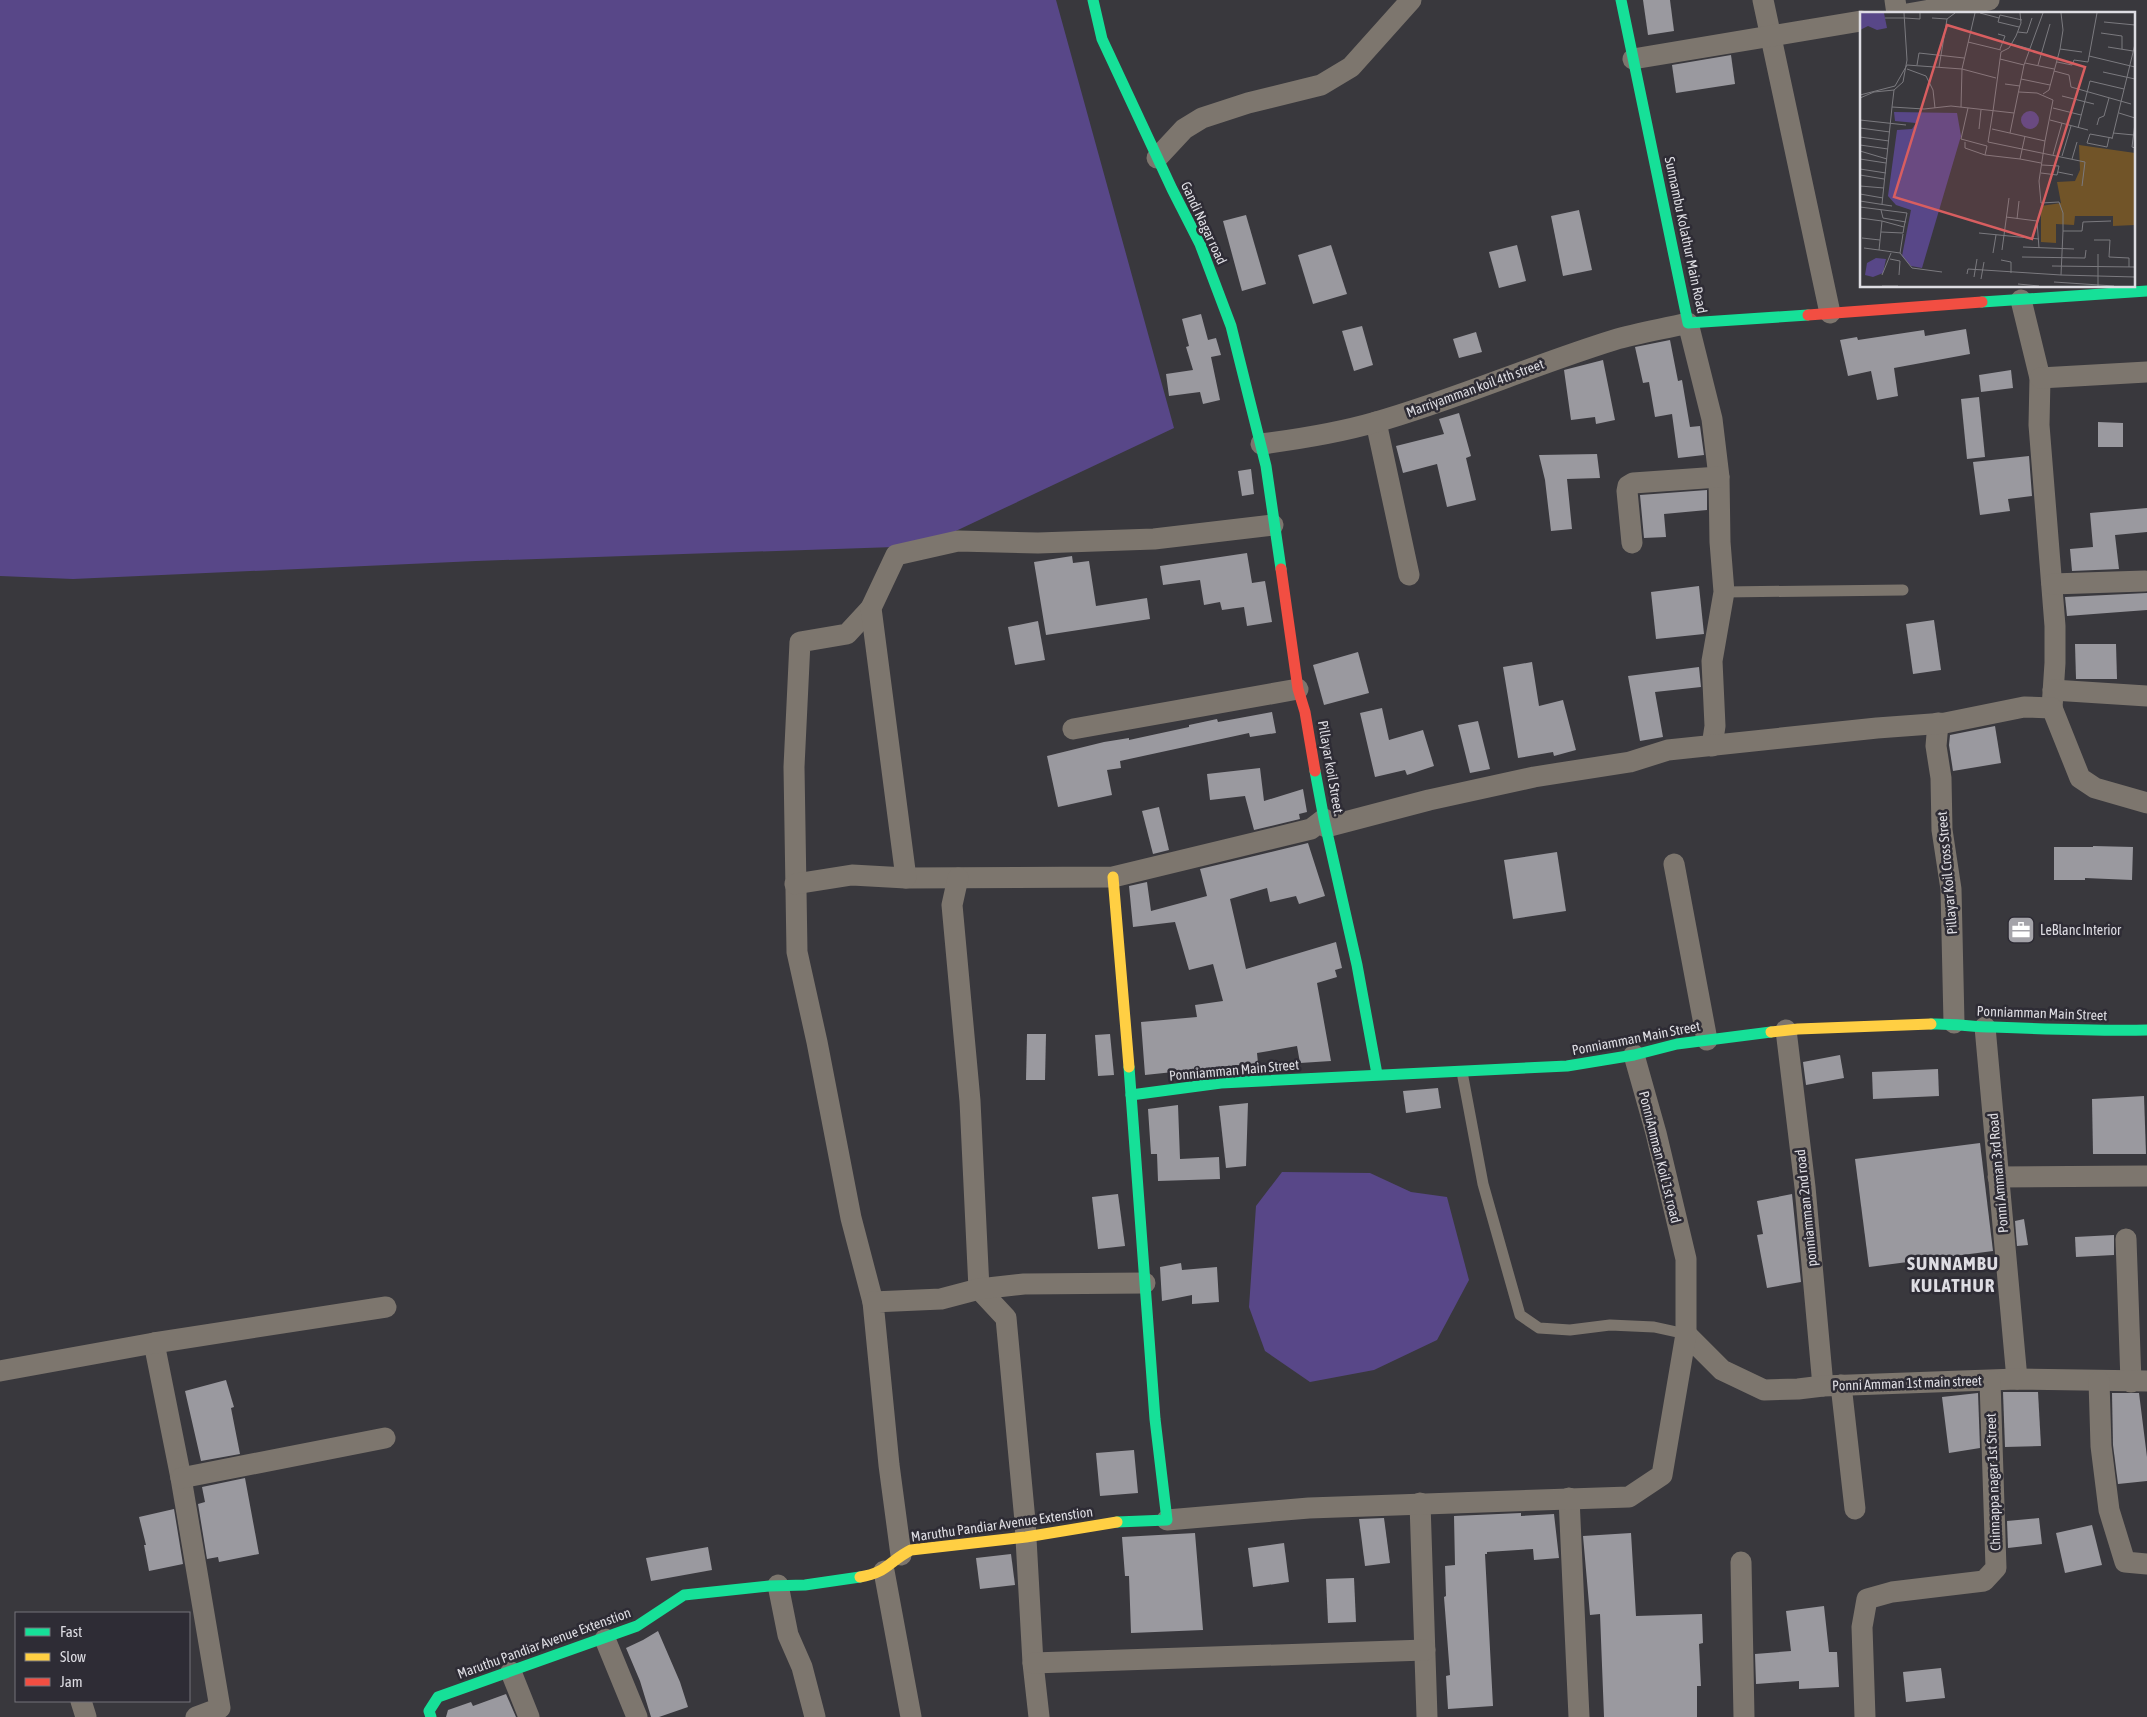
<svg xmlns="http://www.w3.org/2000/svg" width="2147" height="1717" viewBox="0 0 2147 1717" font-family="'Asap Condensed',sans-serif">
<rect width="100%" height="100%" fill="#39383d"/>
<g fill="#584788">
<path d="M0 0H1056L1174 428 924 546 476 561 73 579 0 576Z"/>
<path d="M1282 1172 1370 1173 1411 1192 1447 1197 1469 1280 1437 1340 1374 1370 1310 1382 1265 1351 1249 1307 1256 1206Z"/>
</g>
<g fill="#9a999f">
<path d="M1643 0H1670L1674 31 1648 35Z"/>
<path d="M1731 55 1735 84 1676 93 1672 65Z"/>
<path d="M1579 210 1592 270 1563 276 1551 216Z"/>
<path d="M1246 215 1266 284 1242 291 1223 221Z"/>
<path d="M1331 245 1347 294 1313 304 1298 255Z"/>
<path d="M1517 245 1526 281 1499 288 1489 252Z"/>
<path d="M1201 314 1208 340 1216 338 1221 355 1211 357 1220 400 1203 404 1200 392 1169 396 1166 374 1193 370 1186 347 1189 346 1182 319Z"/>
<path d="M1362 326 1373 365 1354 371 1342 331Z"/>
<path d="M1966 329 1970 354 1894 368 1898 396 1877 400 1871 371 1848 376 1840 340 1857 337 1858 340 1924 330 1925 336Z"/>
<path d="M1476 332 1482 352 1459 358 1453 339Z"/>
<path d="M1670 340 1678 381 1682 380 1690 427 1700 426 1704 455 1678 458 1672 414 1655 417 1649 382 1643 383 1635 347Z"/>
<path d="M1603 360 1615 420 1596 424 1595 417 1571 420 1564 370Z"/>
<path d="M2011 370 2013 388 1981 392 1979 375Z"/>
<path d="M1979 397 1985 457 1967 459 1961 399Z"/>
<path d="M1459 413 1471 456 1466 458 1476 500 1447 507 1437 464 1403 473 1396 446 1444 434 1439 419Z"/>
<path d="M2098 422 2123 423V447H2098Z"/>
<path d="M1597 454 1600 478 1567 479 1572 529 1551 531 1545 480 1539 455Z"/>
<path d="M2029 456 2032 496 2008 499 2010 511 1980 515 1973 462Z"/>
<path d="M1251 469 1254 494 1242 496 1238 471Z"/>
<path d="M1707 490V510L1664 514 1666 537 1644 538 1640 495Z"/>
<path d="M2147 508V532L2115 535 2119 569 2072 571 2070 549 2093 547 2090 513Z"/>
<path d="M1247 553 1252 583 1265 581 1272 622 1247 626 1244 607 1222 610 1220 602 1204 605 1200 580 1163 585 1160 566Z"/>
<path d="M1072 556 1073 563 1089 561 1096 606 1147 598 1150 619 1046 635 1034 562Z"/>
<path d="M1699 586 1704 634 1656 639 1651 592Z"/>
<path d="M2147 593V610L2067 616 2065 597Z"/>
<path d="M1934 620 1941 670 1913 674 1906 624Z"/>
<path d="M1038 621 1045 660 1015 665 1008 627Z"/>
<path d="M2075 644H2116L2117 679H2076Z"/>
<path d="M1358 652 1369 693 1324 705 1313 665Z"/>
<path d="M1532 662 1539 706 1563 700 1576 750 1554 756 1553 752 1518 758 1503 667Z"/>
<path d="M1699 667 1701 687 1655 692 1663 737 1640 741 1628 676Z"/>
<path d="M1382 708 1389 740 1423 730 1434 766 1407 775 1405 770 1375 777 1360 713Z"/>
<path d="M1272 712 1276 733 1250 737 1249 733 1120 761 1121 768 1107 770 1112 795 1058 807 1047 756 1104 742 1129 738V740L1189 727V725L1217 719 1218 722Z"/>
<path d="M1478 721 1490 769 1470 773 1458 725Z"/>
<path d="M1995 726 2001 763 1953 771 1949 745 1950 735Z"/>
<path d="M1260 768 1264 801 1303 789 1307 812 1299 814 1300 819 1254 830 1245 796 1210 800 1207 774Z"/>
<path d="M1159 807 1169 850 1153 854 1142 811Z"/>
<path d="M1308 843 1325 896 1299 904 1296 896 1270 902 1267 888 1230 899 1246 969 1336 942 1342 968 1335 970 1337 977 1317 983 1331 1061 1300 1063 1297 1046 1257 1053 1258 1063 1145 1075 1141 1022 1197 1017 1195 1005 1223 1001 1213 964 1189 970 1175 922 1133 927 1129 886 1147 882 1151 911 1207 896 1200 869Z"/>
<path d="M2093 846 2133 847 2132 880 2085 878V880H2054V847H2093Z"/>
<path d="M1557 852 1566 911 1513 919 1504 860Z"/>
<path d="M1027 1034H1046L1045 1080H1026Z"/>
<path d="M1110 1034 1114 1075 1098 1076 1095 1035Z"/>
<path d="M1840 1055 1844 1078 1806 1085 1803 1062Z"/>
<path d="M1938 1069 1939 1096 1873 1099 1872 1072Z"/>
<path d="M1438 1088 1441 1108 1406 1113 1403 1091Z"/>
<path d="M2144 1096 2146 1154H2093L2092 1099Z"/>
<path d="M1248 1103 1246 1166 1226 1168 1219 1106Z"/>
<path d="M1178 1105 1180 1159 1219 1157 1220 1179 1158 1181 1157 1154H1151L1148 1109Z"/>
<path d="M1980 1143 1993 1251 1869 1267 1855 1159Z"/>
<path d="M1118 1194 1125 1246 1098 1249 1092 1197Z"/>
<path d="M1792 1194 1801 1282 1767 1288 1757 1235 1763 1234 1757 1201Z"/>
<path d="M2024 1219 2028 1245 2017 1246 2015 1221Z"/>
<path d="M2114 1235V1255L2076 1257 2075 1237Z"/>
<path d="M1181 1263 1182 1270 1217 1267 1219 1302 1192 1304V1295L1162 1301 1160 1267Z"/>
<path d="M226 1380 234 1407 231 1408 240 1454 201 1461 185 1391Z"/>
<path d="M2003 1392H2038L2041 1446 2005 1447Z"/>
<path d="M1978 1393 1980 1448 1949 1453 1942 1397Z"/>
<path d="M2112 1393H2139L2147 1457V1481L2118 1484 2113 1445Z"/>
<path d="M1134 1450 1138 1493 1100 1496 1096 1453Z"/>
<path d="M245 1478 259 1554 219 1562 218 1557 207 1559 198 1504 205 1502 202 1487Z"/>
<path d="M174 1509 183 1564 149 1571 144 1545H146L139 1517Z"/>
<path d="M1521 1513V1516L1554 1514 1559 1558 1534 1560 1533 1549 1487 1552V1554H1485L1493 1706 1448 1709 1446 1676 1450 1675 1444 1597 1446 1596 1445 1566 1455 1565 1454 1516Z"/>
<path d="M1384 1518 1390 1563 1365 1566 1359 1519Z"/>
<path d="M2039 1518 2042 1544 2008 1548 2007 1521Z"/>
<path d="M2092 1525 2102 1565 2065 1573 2056 1533Z"/>
<path d="M1195 1533 1203 1630 1131 1633 1129 1576H1125L1122 1537Z"/>
<path d="M1631 1533 1636 1616 1702 1614 1703 1643 1699 1644 1701 1686H1697V1717H1604L1600 1614 1590 1615 1583 1536Z"/>
<path d="M1284 1543 1289 1582 1253 1587 1248 1548Z"/>
<path d="M708 1547 712 1570 651 1581 646 1558Z"/>
<path d="M1011 1554 1015 1585 980 1589 976 1558Z"/>
<path d="M1354 1578 1356 1622 1328 1623 1326 1579Z"/>
<path d="M1824 1606 1829 1652H1837L1839 1687 1799 1689V1681L1756 1684 1755 1654 1791 1651 1786 1611Z"/>
<path d="M658 1631 680 1682 688 1707 659 1717H651L640 1681 626 1648 643 1640Z"/>
<path d="M1941 1668 1945 1698 1906 1702 1903 1672Z"/>
<path d="M506 1694 516 1717H446L448 1710 471 1702 473 1706Z"/>
</g>
<g fill="none" stroke-linecap="round" stroke-linejoin="round">
<g stroke="#7d766e" stroke-width="11">
<path d="M1724 592 1903 590"/>
<path d="M1462 1072 1483 1184 1520 1315 1539 1328 1570 1330 1610 1325 1654 1327 1686 1334"/>
</g>
<g stroke="#7d766e" stroke-width="21">
<path d="M1763 0 1830 313"/>
<path d="M1895 0 1897 14"/>
<path d="M1907 14 1989 0"/>
<path d="M1633 59 1861 21"/>
<path d="M1157 158 1184 129 1202 118 1248 103 1321 85 1351 67 1411 0"/>
<path d="M2021 300 2040 378 2039 425 2055 626V663L2052 708"/>
<path d="M2040 378 2147 372"/>
<path d="M1376 422 1409 575"/>
<path d="M1261 444C1300 439 1338 433 1376 422 1457 399 1533 365 1614 340 1638 333 1663 329 1688 323L1712 419 1719 477 1720 542 1724 592 1712 661 1715 726 1712 746"/>
<path d="M1632 543 1627 491 1628 486 1633 483 1719 477"/>
<path d="M2052 584 2145 581"/>
<path d="M871 608 847 634 800 642 794 767 797 952 817 1042 851 1218 873 1302"/>
<path d="M2053 690 2147 696"/>
<path d="M1938 723 1936 746 1941 778 1942 830 1951 889 1954 1023"/>
<path d="M1073 729 1298 689"/>
<path d="M1326 827 1429 800 1534 777 1630 762 1668 750 1877 728 1945 723 2024 707 2052 708 2080 778 2095 788 2147 803"/>
<path d="M1674 864 1707 1040"/>
<path d="M906 878 1113 877 1311 829 1324 819"/>
<path d="M958 878 952 905 970 1101 979 1289 1006 1318 1025 1521 1033 1663 1039 1717"/>
<path d="M795 884 852 875 906 878 871 608 896 555 958 541 1038 543 1154 539 1273 525"/>
<path d="M1985 1027 2017 1379"/>
<path d="M1786 1030 1805 1187 1823 1386"/>
<path d="M1998 1177 2147 1176"/>
<path d="M2126 1239 2131 1382"/>
<path d="M1686 1334 1722 1370 1764 1390 1798 1389 1823 1386 2017 1379 2147 1381"/>
<path d="M154 1343 181 1478 220 1708 196 1717"/>
<path d="M0 1371 154 1343 386 1307"/>
<path d="M2099 1381 2101 1446 2109 1510 2125 1562 2147 1564"/>
<path d="M1841 1385 1855 1509"/>
<path d="M181 1478 385 1438"/>
<path d="M1569 1498 1579 1717"/>
<path d="M1420 1503 1427 1717"/>
<path d="M1167 1520 1309 1508 1629 1497 1662 1475 1686 1334V1259L1656 1133 1634 1055"/>
<path d="M901 1555 889 1465 873 1302 941 1299 979 1289 1024 1284 1145 1283"/>
<path d="M1741 1562 1744 1717"/>
<path d="M884 1571 911 1717"/>
<path d="M778 1585 788 1635 802 1667 815 1717"/>
<path d="M605 1639 637 1717"/>
<path d="M1033 1663 1425 1650"/>
<path d="M511 1672 529 1717"/>
<path d="M81 1701 86 1717"/>
<path d="M1865 1717 1862 1627 1867 1599 1892 1592 1984 1581 1996 1568 1990 1381"/>
</g>
<g stroke="#16e098" stroke-width="11">
<path d="M1093 0 1102 39 1172 189 1200 244 1231 326 1266 466 1281 569"/>
<path d="M1621 0 1688 323 1808 315"/>
<path d="M1982 302 2147 291"/>
<path d="M1315 771 1324 819 1357 965 1377 1074"/>
<path d="M1931 1024C1952 1023 1972 1027 1993 1027 2044 1029 2095 1031 2147 1030"/>
<path d="M1131 1095 1221 1083 1567 1066 1634 1055 1677 1044 1771 1032"/>
<path d="M1117 1522 1167 1520 1155 1419 1129 1067"/>
<path d="M431 1717 429 1711 438 1697 637 1626 684 1595 769 1586 805 1585 860 1577"/>
</g>
<g stroke="#ffcf43" stroke-width="11">
<path d="M1113 877 1129 1067"/>
<path d="M1771 1032 1798 1029 1931 1024"/>
<path d="M860 1577C887 1573 889 1561 911 1550L1026 1537 1117 1522"/>
</g>
<g stroke="#f24e42" stroke-width="11">
<path d="M1808 315 1982 302"/>
<path d="M1281 569 1298 689 1305 712 1315 771"/>
</g>
</g>
<defs>
<g id="office-square" transform="scale(1.4375)"><rect x="-9" y="-9" width="18" height="18" rx="4" fill="#a4a3a9" stroke="#2e2c35"/><path d="M-6-3h4V-5.5h4V-3h4V5H-6ZM-1-4.5V-3h2v-1.5ZM-6 0V1H6V0Z" fill="#fff"/></g>
</defs>
<g fill-rule="evenodd">
<use href="#office-square" x="2021" y="930"/>
</g>
<g text-anchor="middle" stroke-width="5" stroke-linejoin="round" paint-order="stroke">
<g font-size="14" fill="#dedde3" stroke="#2e2c35">
<text transform="translate(1204 223) rotate(65)" y="5">Gandi Nagar road</text>
<text transform="translate(1686 235) rotate(78)" y="5">Sunnambu Kolathur Main Road</text>
<text transform="translate(1475 388) rotate(-20)" y="5">Marriyamman koil 4th street</text>
<text transform="translate(1331 768) rotate(80)" y="5">Pillayar koil Street.</text>
<text transform="translate(1947 873) rotate(-95)" y="5">Pillayar Koil Cross Street</text>
<text transform="translate(2042 1013) rotate(2)" y="5">Ponniamman Main Street</text>
<text transform="translate(1636 1038) rotate(-11)" y="5">Ponniamman Main Street</text>
<text transform="translate(1234 1070) rotate(-5)" y="5">Ponniamman Main Street</text>
<text transform="translate(1660 1157) rotate(76)" y="5">PonniAmman Koil 1st road</text>
<text transform="translate(1998 1173) rotate(-95)" y="5">Ponni Amman 3rd Road</text>
<text transform="translate(1806 1208) rotate(-96)" y="5">ponniamman 2nd road</text>
<text transform="translate(1907 1383) rotate(-2)" y="5">Ponni Amman 1st main street</text>
<text transform="translate(1993 1482) rotate(-92)" y="5">Chinnappa nagar 1st Street</text>
<text transform="translate(1002 1524) rotate(-8)" y="5">Maruthu Pandiar Avenue Extenstion</text>
<text transform="translate(544 1643) rotate(-20)" y="5">Maruthu Pandiar Avenue Extenstion</text>
</g>
<g font-size="14" fill="#dedde3" stroke="#2e2c35" text-anchor="start">
<text x="2040" y="935">LeBlanc Interior</text>
</g>
<g font-size="19" font-weight="bold" letter-spacing="1" fill="#dedde3" stroke="#2e2c35">
<text x="1953" y="1270">SUNNAMBU<tspan x="1953" dy="22">KULATHUR</tspan></text>
</g>
</g>
<g transform="translate(1860 12)">
<rect width="275" height="275" fill="#39383d"/>
<path d="M219 133 275 141V213L253 214V204H215L214 213 196 212V231L181 230V194L201 191 197 170 215 169 220 158Z" fill="#715428"/>
<path d="M0 1H24L27 16 17 18 8 14 0 18ZM161 108a9 9 0 1 1 18 0a9 9 0 1 1-18 0ZM34 100 97 101 101 124 62 256 51 254 42 244 51 198 36 193 28 184 37 118 52 117 56 111 35 109ZM16 246 26 247 23 261 13 265 5 263 7 251Z" fill="#584788"/>
<path fill="none" stroke="#7b7a7f" stroke-width="1" d="M120 1 139 6M25 6H45M45 6 60 7V1M72 6 87 7M244 10 275 13M159 15 138 10 140 3 162 8M158 20 167 21 172 6M241 21 262 24V37M138 22 145 24 140 37M108 30 141 38M152 32 170 37M248 35 273 39M200 37 203 18 201 1M229 44 275 55M140 47 164 53M197 50 212 53 214 48 228 50 237 1M165 51 194 57M47 53 102 57 115 1M57 53 59 41 104 46M178 53 190 12M79 55 87 7 95 1M47 57 66 64 73 78 75 96M194 59 209 63 211 75 271 92M243 60 275 67M161 67 190 73M145 72 160 74M34 78 32 95 64 97 91 94 154 101M159 80 177 81 193 88 185 129M183 82 189 78 200 37 222 40M0 83 35 74 47 53M202 84 234 92M0 86 14 80 34 78 43 70 47 48 44 1M101 95 102 57 136 66M108 96 101 127 127 134 125 143M193 96 221 103M133 99 141 40 149 36 156 24 161 11 160 1M259 101 275 106M0 108 46 113M190 108 228 118M275 111 272 135 275 136M237 113 239 106 244 104 249 86M0 116 30 120M218 116 230 69 264 77M119 117 121 98M132 117 185 129 179 169 181 191 199 190 203 201V219M150 121 164 53 183 1M253 121 274 123M165 124 160 147 181 151M0 125 29 129M249 126 247 135 227 131 230 122 252 126M252 127 275 32M105 130V136L125 143 160 147M128 130 225 150 222 174M128 130 133 99M0 133 28 137M0 139 27 147M193 143 202 111M202 144 211 114M0 147 26 151M212 147 217 130M0 157 26 161M198 160 213 163M181 161 197 163 199 154 182 153M0 163 24 167M0 174 24 176M0 182 23 186M0 189 32 194M22 192 32 95M0 195 47 201 44 215M21 198 23 206 46 210M146 205 177 209 179 236M0 206 22 209 19 238 4 236M157 207 159 189M251 209 223 210 222 219H203L201 263 275 265M21 220 43 221 44 215 22 209M119 221 179 227M2 226 20 228M234 228H250L249 245 269 246V255M163 235 214 237M19 238 40 241 43 222M142 238 149 186M40 241 52 256 82 260M133 241 136 223M162 245 225 246 226 238M30 247 40 249 39 263M141 248 151 250V261M192 254 275 255M107 262 108 257 201 263M22 263 31 241M114 265 117 247M121 267 124 250M194 270 254 274M158 272 179 274M22 274H38M238 274V242"/>
<path fill="#d85e60" fill-opacity="0.15" stroke="#d85e60" stroke-width="2.5" d="M87 13 225 55 172 227 34 185Z"/>
<rect width="275" height="275" fill="none" stroke="#dedde3" stroke-width="2.5"/>
</g>
<rect x="15" y="1612" width="175" height="90" fill="#2e2c35" stroke="#74737b"/>
<rect x="25" y="1628" width="25" height="8" fill="#16e098" stroke="#74737b"/>
<text x="60" y="1637" font-size="15" fill="#dedde3">Fast</text>
<rect x="25" y="1653" width="25" height="8" fill="#ffcf43" stroke="#74737b"/>
<text x="60" y="1662" font-size="15" fill="#dedde3">Slow</text>
<rect x="25" y="1678" width="25" height="8" fill="#f24e42" stroke="#74737b"/>
<text x="60" y="1687" font-size="15" fill="#dedde3">Jam</text>
</svg>
